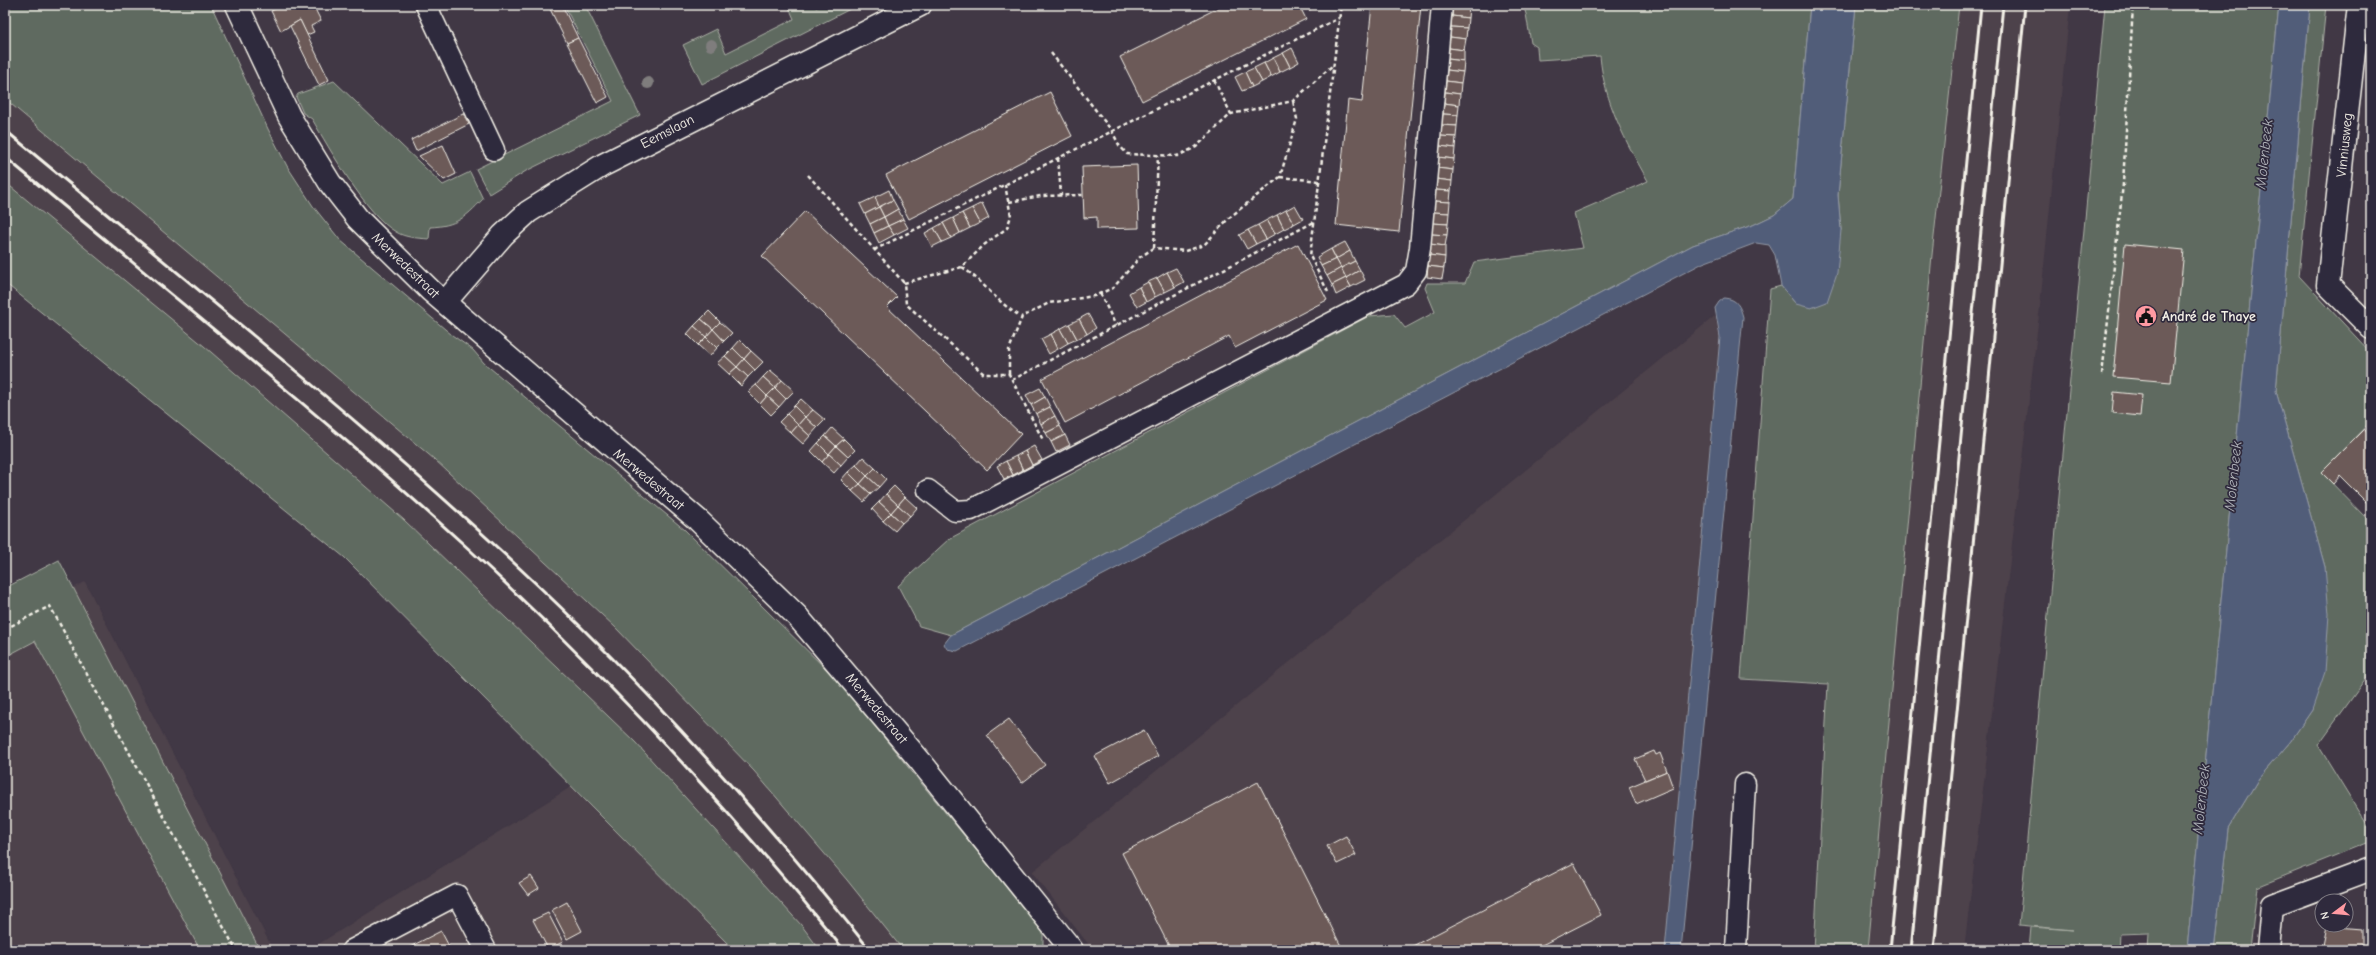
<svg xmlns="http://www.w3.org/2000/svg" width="2376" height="955" viewBox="0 0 2376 955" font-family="'Comic Neue',sans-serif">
<rect width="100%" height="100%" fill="#413845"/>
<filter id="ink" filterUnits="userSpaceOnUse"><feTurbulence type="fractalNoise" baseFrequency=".025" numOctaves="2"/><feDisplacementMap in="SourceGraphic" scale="8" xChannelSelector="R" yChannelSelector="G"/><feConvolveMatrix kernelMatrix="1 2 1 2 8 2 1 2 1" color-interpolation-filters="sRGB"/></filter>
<g filter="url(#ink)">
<g fill="#4e424b">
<path d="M1959 5H2070L2040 306 1964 950H1868L1932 255Z"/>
<path d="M5 99 434 459 615 627 754 771 847 880 903 950H820L802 926 404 520 204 346 5 182Z"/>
<path d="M1715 316 1720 337 1665 950H1093L1032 872Z"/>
<path d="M85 582 273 950H5V622Z"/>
<path d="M571 787 734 950H309Z"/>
</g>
<g fill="#5f6b61" stroke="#aaaea4">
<path d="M5 5H211L268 129 287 166 313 206 340 240 452 335 473 350 484 363 685 530 836 679 1043 932V950H903L847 880 754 771 615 627 434 459 5 99Z"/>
<path d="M564 5H585L640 115 526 171 489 194 476 169 613 101Z"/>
<path d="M788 5H815L816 8 822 5H858L702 84 683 45 716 29 726 53 794 19Z"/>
<path d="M1523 5H1810L1793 199 1774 215 1753 225 1693 245 951 635 919 626 898 586 949 539 1369 316 1394 314 1405 328 1435 312 1425 288 1427 283H1465L1474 262 1583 248 1574 213 1648 181C1626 142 1604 102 1600 56L1538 60 1537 47 1531 43 1526 14Z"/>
<path d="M1856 5H1959L1932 255 1868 950H1814L1828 684 1741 679 1770 289 1781 286 1796 304 1841 230 1838 195Z"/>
<path d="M2105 5H2279L2187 950H2148L2149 933 2120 934 2119 950H2029L2031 927 2073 930 2019 925Z"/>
<path d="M2310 5H2326L2299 276 2371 353V421L2321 472 2371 523V672L2318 745 2371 831V841L2257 887 2250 950H2214L2228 829 2259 778 2290 742 2312 710 2325 567 2276 391Z"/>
<path d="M334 81 443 185 470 172 483 199C465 218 456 226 430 227L429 239C418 238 406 238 396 232 367 216 329 148 312 119L303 113 296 97 298 94Z"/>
<path d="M5 182 204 346 404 520 635 742 802 926 820 950H734L344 557 5 283Z"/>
<path d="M59 560 260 950H200L35 641 5 657V588Z"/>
</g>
<g fill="#515d79" stroke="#9298a5">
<path d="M1810 5H1856L1838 195 1841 230 1837 273 1827 302 1811 308 1796 304 1781 286 1775 255 1769 245 1756 243 1703 263 957 651 947 649 944 644 951 635 1693 245 1753 225 1774 215 1793 199Z"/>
<path d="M2279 5H2310L2276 391 2325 567 2329 614 2325 672 2312 710 2290 742 2259 778 2228 829 2214 950H2187Z"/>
<path d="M1724 298C1737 299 1740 306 1743 317L1681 950H1665L1720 337 1715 308 1719 302Z"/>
</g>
<g fill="#6c5a59" stroke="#f4f1e8">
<path d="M283 5H313L321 21 311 26 314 32 307 35 300 20 281 31 271 11Z"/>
<path d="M548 5H562L578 38 567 43Z"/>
<path d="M1224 5H1299L1306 19 1142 101 1120 57Z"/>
<path d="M1306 5H1320L1309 10Z"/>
<path d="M1372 5H1421L1399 232 1336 225 1348 100 1362 102Z"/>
<path d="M1453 5 1469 7 1468 18 1452 16Z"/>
<path d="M1452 16 1468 18 1467 28 1451 27Z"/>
<path d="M300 20 329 80 319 85 290 26Z"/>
<path d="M1451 27 1467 28 1466 39 1450 37Z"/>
<path d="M1450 37 1466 39 1464 50 1449 48Z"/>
<path d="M578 38 608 97 597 103 567 43Z"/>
<path d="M1292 48 1299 62 1290 67 1283 53Z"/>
<path d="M1449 48 1464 50V61L1448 59Z"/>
<path d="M1283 53 1290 67 1280 72 1273 58Z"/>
<path d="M1273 58 1280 72 1271 77 1264 63Z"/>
<path d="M1448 59 1464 61 1463 72 1447 70Z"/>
<path d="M1264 63 1271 77 1262 82 1254 68Z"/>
<path d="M1254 68 1262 82 1252 87 1245 72Z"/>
<path d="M1447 70 1463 72 1461 83 1446 81Z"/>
<path d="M1245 72 1252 87 1242 91 1235 77Z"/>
<path d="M1446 81 1461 83 1460 94 1445 92Z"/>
<path d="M1050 92 1072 136 909 219 886 175Z"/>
<path d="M1445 92 1460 94 1459 105 1444 103Z"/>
<path d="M1444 103 1459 105 1458 115 1443 114Z"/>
<path d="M463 114 469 124 416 151 411 140Z"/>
<path d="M1443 114 1458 115 1457 126 1441 125Z"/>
<path d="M1441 125 1457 126 1456 137 1440 136Z"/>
<path d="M1440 136 1456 137 1455 148 1440 146Z"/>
<path d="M443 145 456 174 444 180 419 156Z"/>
<path d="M1440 146 1455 148 1454 159 1438 157Z"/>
<path d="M1438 157 1454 159 1453 170 1437 168Z"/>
<path d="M1137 165 1139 228 1097 229V217L1084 218 1082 167Z"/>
<path d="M1437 168 1453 170 1452 181 1436 179Z"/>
<path d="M1436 179 1452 181 1451 191 1435 190Z"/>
<path d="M889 190 893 200 879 207 875 197Z"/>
<path d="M1435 190 1451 191 1450 202 1434 201Z"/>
<path d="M875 197 879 207 865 214 860 204Z"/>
<path d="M893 200 898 209 884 217 879 207Z"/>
<path d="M1434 201 1450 202 1449 213 1433 212Z"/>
<path d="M982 203 989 218 980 223 972 208Z"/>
<path d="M1295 205 1303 219 1294 224 1286 210Z"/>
<path d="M879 207 884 217 870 224 865 214Z"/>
<path d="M972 208 980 223 970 228 962 213Z"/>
<path d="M898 209 903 219 888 226 884 217Z"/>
<path d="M1286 210 1294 224 1284 229 1277 215Z"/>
<path d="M805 211 897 297 887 307 1021 434 987 470 762 256Z"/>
<path d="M1433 212 1449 213 1448 224 1432 223Z"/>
<path d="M962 213 970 228 960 233 953 218Z"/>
<path d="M1277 215 1284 229 1275 234 1267 220Z"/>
<path d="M884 217 888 226 874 233 870 224Z"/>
<path d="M953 218 960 233 951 238 943 223Z"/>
<path d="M903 219 908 228 894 235 888 226Z"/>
<path d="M1267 220 1275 234 1266 239 1258 225Z"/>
<path d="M943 223 951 238 942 242 934 228Z"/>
<path d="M1432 223 1448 224 1447 235 1431 234Z"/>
<path d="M1258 225 1266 239 1256 244 1248 230Z"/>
<path d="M888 226 894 235 879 243 874 233Z"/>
<path d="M934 228 942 242 932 247 925 233Z"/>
<path d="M1248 230 1256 244 1247 249 1239 235Z"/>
<path d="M1431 234 1447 235 1445 246 1430 244Z"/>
<path d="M1345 242 1350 251 1336 259 1331 249Z"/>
<path d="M1298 244 1327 300 1235 348 1229 336 1065 423 1042 379Z"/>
<path d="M1430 244 1445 246V257L1429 255Z"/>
<path d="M2125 244 2184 250 2171 382 2113 377Z"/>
<path d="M1331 249 1336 259 1321 266 1317 257Z"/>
<path d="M1350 251 1355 261 1341 268 1336 259Z"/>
<path d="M1429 255 1445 257 1444 268 1428 266Z"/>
<path d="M1336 259 1341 268 1327 276 1321 266Z"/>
<path d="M1355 261 1360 270 1346 278 1341 268Z"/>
<path d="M1428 266 1444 268 1442 279 1427 277Z"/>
<path d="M1176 268 1184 282 1175 287 1167 272Z"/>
<path d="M1341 268 1346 278 1332 285 1327 276Z"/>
<path d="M1360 270 1365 280 1351 287 1346 278Z"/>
<path d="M1167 272 1175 287 1165 292 1157 278Z"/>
<path d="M1157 278 1165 292 1155 297 1148 282Z"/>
<path d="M1346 278 1351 287 1336 295 1332 285Z"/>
<path d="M1148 282 1155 297 1146 302 1139 287Z"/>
<path d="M1139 287 1146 302 1137 307 1129 293Z"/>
<path d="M709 311 720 322 713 329 701 319Z"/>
<path d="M1088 314 1096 328 1087 334 1079 319Z"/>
<path d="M701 319 713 329 706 337 694 326Z"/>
<path d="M1079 319 1087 334 1077 339 1069 324Z"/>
<path d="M720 322 732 333 724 341 713 329Z"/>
<path d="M1069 324 1077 339 1068 343 1060 329Z"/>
<path d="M694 326 706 337 698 345 687 334Z"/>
<path d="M713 329 724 341 717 348 706 337Z"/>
<path d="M1060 329 1068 343 1058 349 1051 334Z"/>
<path d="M1051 334 1058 349 1049 354 1041 339Z"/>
<path d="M706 337 717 348 710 356 698 345Z"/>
<path d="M740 340 751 351 744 359 733 348Z"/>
<path d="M733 348 744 359 737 367 725 356Z"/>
<path d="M751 351 763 362 755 370 744 359Z"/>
<path d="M725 356 737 367 729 374 717 363Z"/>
<path d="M744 359 755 370 748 377 737 367Z"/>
<path d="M737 367 748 377 741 386 729 374Z"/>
<path d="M770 370 782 380 775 388 763 377Z"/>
<path d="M763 377 775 388 767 396 756 385Z"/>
<path d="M782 380 794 391 786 399 775 388Z"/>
<path d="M756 385 767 396 760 404 748 392Z"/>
<path d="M775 388 786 399 779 407 767 396Z"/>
<path d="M1040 388 1045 397 1031 405 1026 395Z"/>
<path d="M2114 392 2142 395 2140 416 2112 413Z"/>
<path d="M767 396 779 407 771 415 760 404Z"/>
<path d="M1045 397 1050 407 1036 414 1031 405Z"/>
<path d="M801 399 813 410 805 417 794 406Z"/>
<path d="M794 406 805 417 798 425 787 414Z"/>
<path d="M1050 407 1055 416 1041 424 1036 414Z"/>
<path d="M813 410 825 420 817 428 805 417Z"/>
<path d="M787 414 798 425 791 433 779 422Z"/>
<path d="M1055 416 1060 426 1046 433 1041 424Z"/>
<path d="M805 417 817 428 810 436 798 425Z"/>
<path d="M798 425 810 436 803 444 791 433Z"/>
<path d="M1060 426 1065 435 1051 442 1046 433Z"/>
<path d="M832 428 844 439 836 446 825 436Z"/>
<path d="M2364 429 2371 437V507L2340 476 2333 484 2321 472Z"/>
<path d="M1065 435 1070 445 1056 452 1051 442Z"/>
<path d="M825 436 836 446 829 454 818 443Z"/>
<path d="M844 439 855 450 848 457 836 446Z"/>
<path d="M818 443 829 454 822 462 811 451Z"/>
<path d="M836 446 848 457 841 465 829 454Z"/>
<path d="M1034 446 1042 460 1032 465 1025 451Z"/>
<path d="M1025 451 1032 465 1023 470 1016 456Z"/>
<path d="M829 454 841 465 834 473 822 462Z"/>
<path d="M1016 456 1023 470 1013 475 1006 461Z"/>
<path d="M863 457 875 468 867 476 856 465Z"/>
<path d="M1006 461 1013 475 1004 479 997 466Z"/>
<path d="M856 465 867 476 860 484 848 472Z"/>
<path d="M875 468 886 479 879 487 867 476Z"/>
<path d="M848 472 860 484 852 491 841 480Z"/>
<path d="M867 476 879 487 871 494 860 484Z"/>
<path d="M860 484 871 494 864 502 852 491Z"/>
<path d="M894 486 905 497 898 505 886 494Z"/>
<path d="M886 494 898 505 891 513 879 502Z"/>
<path d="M905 497 917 508 910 516 898 505Z"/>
<path d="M879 502 891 513 883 521 872 509Z"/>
<path d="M898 505 910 516 902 523 891 513Z"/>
<path d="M891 513 902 523 895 531 883 521Z"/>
<path d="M1009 719 1045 765 1022 783 987 735Z"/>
<path d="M1144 730 1158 756 1110 783 1095 756Z"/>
<path d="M1654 751 1656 755 1660 753 1667 771 1645 780 1635 759Z"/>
<path d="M1667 771 1673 788 1636 804 1629 787Z"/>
<path d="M1258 782 1342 948 1339 950H1171L1122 853Z"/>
<path d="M1346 836 1356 855 1337 864 1327 846Z"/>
<path d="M1574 863 1601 915 1538 947 1540 950H1405Z"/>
<path d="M531 876 539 888 528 895 519 883Z"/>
<path d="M567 902 582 931 567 939 552 910Z"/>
<path d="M548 913 563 942 548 949 533 920Z"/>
<path d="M2327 926 2362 929V950H2322Z"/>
<path d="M441 931 451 950H404Z"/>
</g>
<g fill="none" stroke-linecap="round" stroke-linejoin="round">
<g stroke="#f4f1e8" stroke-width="23">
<g id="service">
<path d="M426 5 494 150"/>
<path d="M928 490 955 511 971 510 1406 284 1416 271 1420 248 1442 5"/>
<path d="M352 950 457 895 486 950"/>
<path d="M1736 950 1745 784"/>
</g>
</g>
<g stroke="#f4f1e8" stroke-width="25">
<g id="minor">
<path d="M237 5 289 116 330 183 358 219 431 291 698 520 797 616 921 762 1072 950"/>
<path d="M2359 5 2328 285 2371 328"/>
<path d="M445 302 503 235 528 212 603 165 920 5"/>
<path d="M2268 950 2272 906 2371 869"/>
</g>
</g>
<g stroke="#f4f1e8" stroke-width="2.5" stroke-dasharray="4 3" stroke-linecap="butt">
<path d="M1051 53 1112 131 1119 145 1127 154 1177 156 1196 147 1231 114 1293 101 1334 64"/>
<path d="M1214 80 1231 114"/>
<path d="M1058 158 1061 195"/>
<path d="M808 175 904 283 906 304 984 374H1009L1043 440"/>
<path d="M1280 177 1319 181"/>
<path d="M1009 202 1041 196 1083 195"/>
<path d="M1154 248 1158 155"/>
<path d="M874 250 1339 18"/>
<path d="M962 267C984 282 999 305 1022 317"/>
<path d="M904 283 962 267 984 245 1007 228 1011 216 1005 185"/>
<path d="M1328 292 1310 256 1341 5"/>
<path d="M1100 293 1116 326"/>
<path d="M1009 374V350L1022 317 1049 303 1094 296 1113 288 1140 257 1154 248 1185 251 1204 245 1229 218 1280 177 1297 119 1293 101"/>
<path d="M2102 375 2123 184 2133 5"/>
<path d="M1012 380 1314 222"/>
<path d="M5 629 50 606 236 950"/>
</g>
<use href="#service" stroke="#2f2a3d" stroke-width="20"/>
<use href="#minor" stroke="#2f2a3d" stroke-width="22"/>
<g stroke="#f4f1e8" stroke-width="3">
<path d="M5 130C198 291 398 448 578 624 682 726 778 836 870 950"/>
<path d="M5 157C161 287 321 414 471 551 605 675 729 808 844 950"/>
<path d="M1890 950 1981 5"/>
<path d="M1911 950 2003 5"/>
<path d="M1934 950 2025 5"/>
</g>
</g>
<g fill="#7f7d7d">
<circle cx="711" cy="45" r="6"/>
<circle cx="648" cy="83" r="6"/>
</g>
</g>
<defs>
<g id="civic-disc" transform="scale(1.15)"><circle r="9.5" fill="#ff9aa2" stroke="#2f2a3d"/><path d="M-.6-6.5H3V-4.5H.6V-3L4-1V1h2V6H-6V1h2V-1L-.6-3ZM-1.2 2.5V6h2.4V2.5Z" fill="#111"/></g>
</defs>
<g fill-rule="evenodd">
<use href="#civic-disc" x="2146" y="316"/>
</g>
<g text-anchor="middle" stroke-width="3.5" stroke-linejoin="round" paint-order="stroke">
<g font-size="14" fill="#f4f1e8" stroke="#2f2a3d">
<text transform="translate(667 131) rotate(-27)" y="5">Eemslaan</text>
<text transform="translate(2344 145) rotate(-84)" y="5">Vinniusweg</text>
<text transform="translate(406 265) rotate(44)" y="5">Merwedestraat</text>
<text transform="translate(649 479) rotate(40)" y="5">Merwedestraat</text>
<text transform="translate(877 708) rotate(50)" y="5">Merwedestraat</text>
</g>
<g font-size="14" font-weight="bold" fill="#f4f1e8" stroke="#2f2a3d" text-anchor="start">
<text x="2162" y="321">André de Thaye</text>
</g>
<g font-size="15" font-style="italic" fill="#b3b6bc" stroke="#2f2a3d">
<text transform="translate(2264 154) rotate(-84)" y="5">Molenbeek</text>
<text transform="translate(2233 476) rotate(-84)" y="5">Molenbeek</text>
<text transform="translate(2201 799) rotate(-84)" y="5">Molenbeek</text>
</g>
</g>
<rect width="2376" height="955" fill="none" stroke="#2f2a3d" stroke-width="20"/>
<rect x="10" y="10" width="2356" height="935" fill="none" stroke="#f4f1e8" stroke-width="1.5" filter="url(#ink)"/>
<g transform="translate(2334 913) rotate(254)"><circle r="19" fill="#2f2a3d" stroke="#7e7a81"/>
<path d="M0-3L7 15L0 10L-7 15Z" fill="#ff9aa2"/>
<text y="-6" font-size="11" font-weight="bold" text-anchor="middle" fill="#f4f1e8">N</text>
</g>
</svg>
